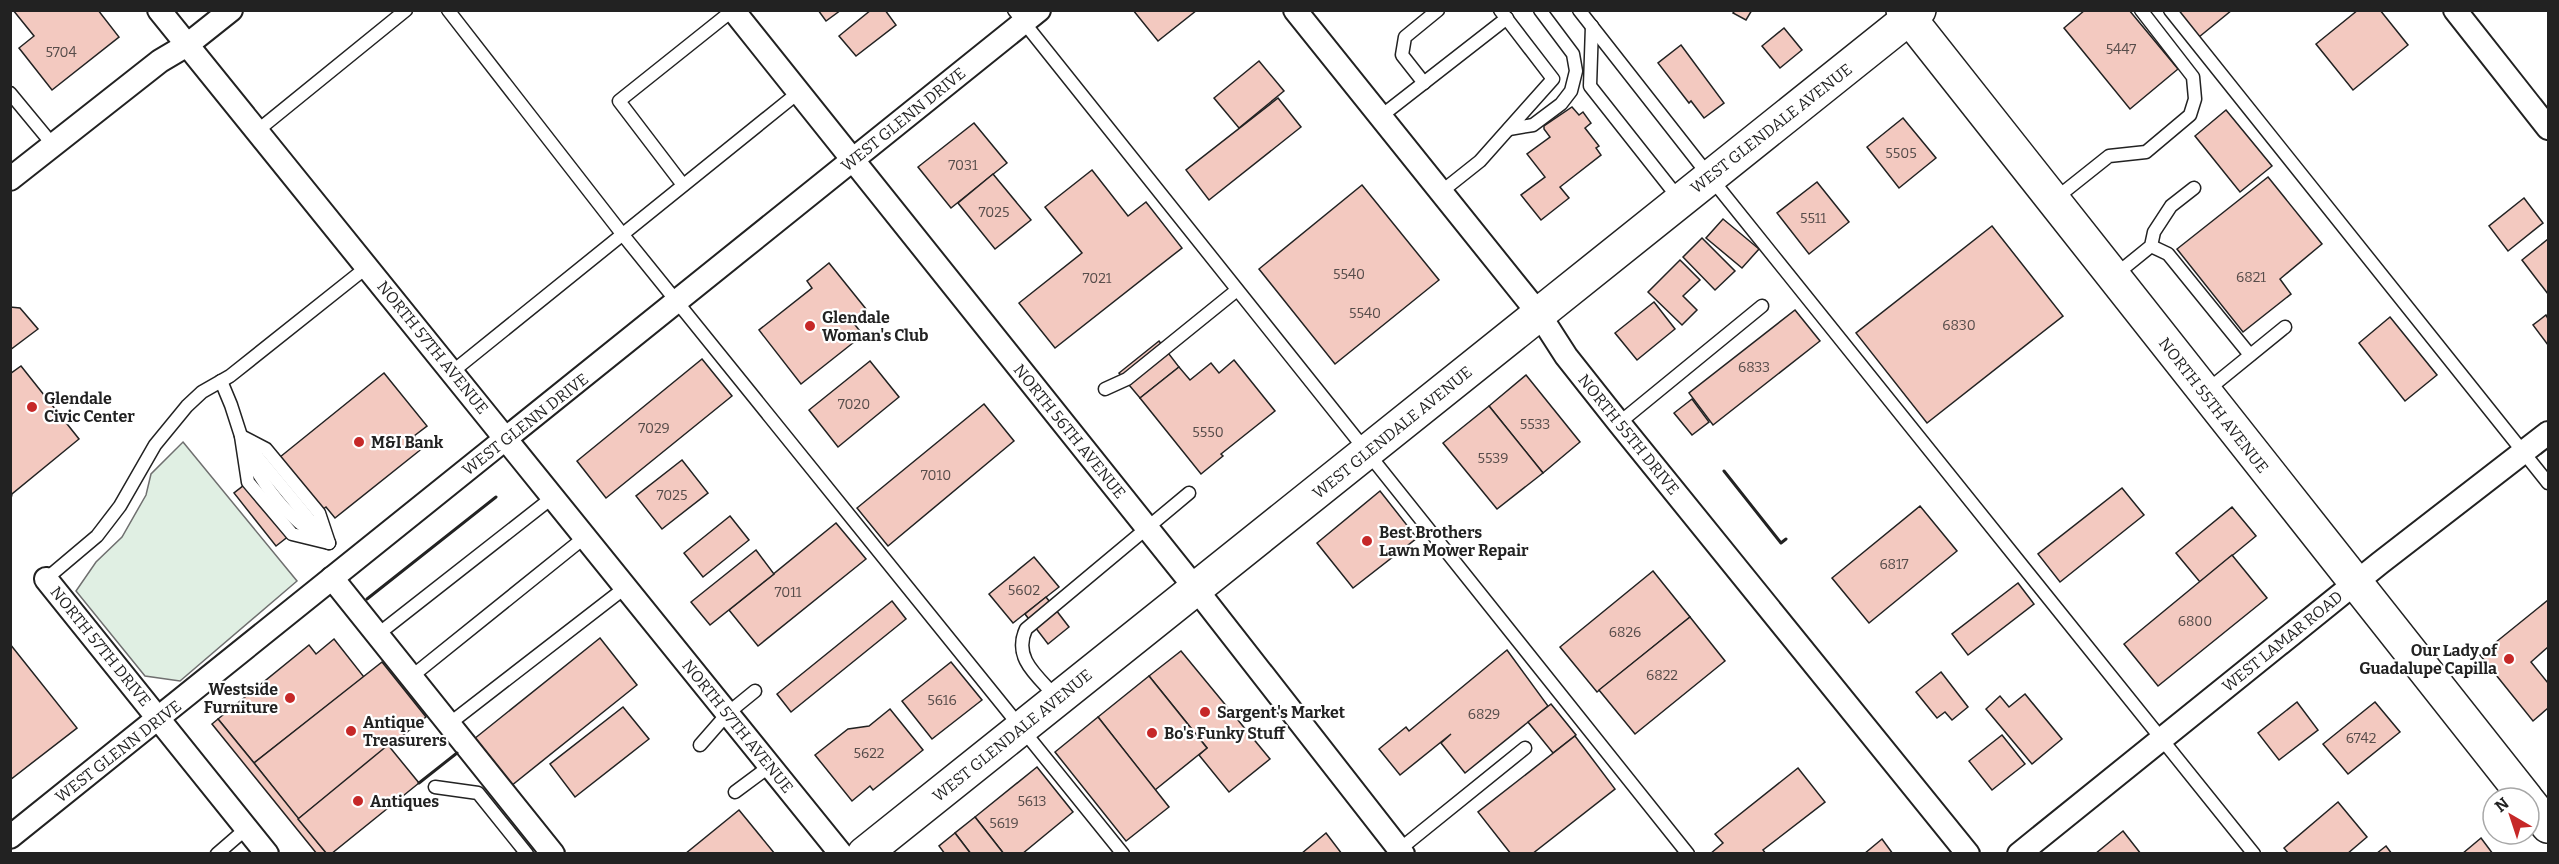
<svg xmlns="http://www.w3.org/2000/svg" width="2559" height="864" viewBox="0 0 2559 864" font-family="Bitter,serif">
<rect width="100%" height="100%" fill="#fff"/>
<path fill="#e0efe3" stroke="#6f6f6f" stroke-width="1.5" d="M183 442 297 581 180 681 145 676 76 591 96 562 122 537 146 495 151 474Z"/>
<g fill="#f3c9c0" stroke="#222" stroke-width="1.5">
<path d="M13 10H98L119 37 52 90 19 48 34 36Z"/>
<path d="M818 10H841L826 21Z"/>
<path d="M871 10H885L896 25 856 56 839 36Z"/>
<path d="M1133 10H1197L1158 41Z"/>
<path d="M1735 10H1752L1746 20 1733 13Z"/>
<path d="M2085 10H2129L2178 69 2130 109 2064 28Z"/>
<path d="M2178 10H2232L2199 37Z"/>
<path d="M2358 10H2380L2408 45 2353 90 2316 44Z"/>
<path d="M1784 28 1802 50 1780 68 1762 46Z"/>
<path d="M1681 45 1724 103 1704 118 1691 101 1689 103 1658 63Z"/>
<path d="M1259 61 1284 91 1239 128 1214 98Z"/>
<path d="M1278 98 1301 127 1209 200 1186 170Z"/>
<path d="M1572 107 1579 115 1583 112 1591 123 1585 128 1599 146 1596 148 1601 155 1560 187 1569 198 1541 220 1521 195 1545 177 1527 154 1550 137 1544 129V126Z"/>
<path d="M2226 110 2272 166 2240 192 2195 136Z"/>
<path d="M1903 118 1936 158 1899 188 1867 147Z"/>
<path d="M974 123 1007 163 951 208 918 167Z"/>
<path d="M1092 170 1128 216 1146 202 1182 248 1055 348 1019 303 1082 253 1045 207Z"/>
<path d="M993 174 1031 220 995 249 958 203Z"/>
<path d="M2268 177 2322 244 2280 279 2291 294 2243 332 2177 249Z"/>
<path d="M1817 182 1849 222 1809 254 1777 213Z"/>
<path d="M1362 185 1439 280 1335 364 1259 269Z"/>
<path d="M2524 198 2543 223 2508 251 2489 226Z"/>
<path d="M1723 219 1759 249 1742 268 1706 238Z"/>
<path d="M1992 226 2063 316 1927 423 1856 333Z"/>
<path d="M1702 238 1735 271 1715 290 1683 257Z"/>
<path d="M2548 239V294L2522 260Z"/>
<path d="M1680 260 1700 280 1683 296 1697 310 1682 325 1648 292Z"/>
<path d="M829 263 866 309 852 321 863 335 801 384 759 330 812 288 807 281Z"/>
<path d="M1654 302 1675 329 1637 360 1615 333Z"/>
<path d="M10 307 20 308 38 329 10 350Z"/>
<path d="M1795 310 1820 341 1713 425 1689 393Z"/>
<path d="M2546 315 2548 319V345L2533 325Z"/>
<path d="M2390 317 2437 375 2405 401 2359 343Z"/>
<path d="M1159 341 1179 367 1140 398 1119 373Z"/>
<path d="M702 359 732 396 606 498 577 461Z"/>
<path d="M1234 360 1275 411 1221 454 1223 456 1201 474 1140 398 1179 367 1190 380 1211 363 1219 373Z"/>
<path d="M870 361 899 397 838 447 809 410Z"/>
<path d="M21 366 79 439 12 494 10 503V374Z"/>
<path d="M384 373 427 426 414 436 424 447 335 518 326 507 322 510 280 457Z"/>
<path d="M1526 375 1580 442 1543 473 1489 406Z"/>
<path d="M1692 399 1709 422 1692 435 1674 413Z"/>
<path d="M984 404 1014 441 888 546 857 508Z"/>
<path d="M1489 406 1543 473 1497 509 1443 443Z"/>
<path d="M280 457 322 510 276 546 234 493Z"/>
<path d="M682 460 708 493 662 529 636 496Z"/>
<path d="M2122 488 2144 515 2060 582 2038 554Z"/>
<path d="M1380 491 1417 538 1353 588 1317 543Z"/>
<path d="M1920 506 1957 551 1869 623 1832 578Z"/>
<path d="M2232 507 2256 536 2200 582 2176 553Z"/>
<path d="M730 516 749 540 703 577 684 553Z"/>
<path d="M836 523 866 559 758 646 729 610Z"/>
<path d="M756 550 774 574 710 625 691 602Z"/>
<path d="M2232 555 2267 598 2158 686 2124 644Z"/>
<path d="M1034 557 1059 587 1013 623 989 594Z"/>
<path d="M1653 571 1690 617 1597 692 1560 647Z"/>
<path d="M2018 583 2034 604 1968 655 1952 634Z"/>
<path d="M1046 597 1069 627 1048 644 1025 614Z"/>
<path d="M2548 600V647L2531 662 2548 683V708L2533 721 2480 655Z"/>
<path d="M892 601 906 619 791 712 777 694Z"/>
<path d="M1690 617 1725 661 1635 734 1599 690Z"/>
<path d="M600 638 637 685 511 786 474 739Z"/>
<path d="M334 639 364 677 254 763 218 719 309 645 316 654Z"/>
<path d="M10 644 77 728 10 780Z"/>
<path d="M1507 650 1548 706 1465 773 1441 743 1451 734 1400 775 1379 749 1406 727 1409 731Z"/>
<path d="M1181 651 1270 759 1229 792 1199 755 1207 748 1149 676Z"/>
<path d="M382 662 426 717 298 819 254 763Z"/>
<path d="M951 662 982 700 932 739 902 701Z"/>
<path d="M1941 672 1968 707 1952 720 1945 712 1937 718 1916 692Z"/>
<path d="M1149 676 1207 748 1155 790 1098 717Z"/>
<path d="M2025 694 2062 739 2032 764 1986 709 2000 696 2009 707Z"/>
<path d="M2297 702 2318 730 2279 760 2258 733Z"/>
<path d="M2375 702 2400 732 2348 774 2323 744Z"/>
<path d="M1551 704 1576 735 1553 753 1528 722Z"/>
<path d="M623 707 649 739 575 797 550 764Z"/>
<path d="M890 709 923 750 873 790 870 786 852 801 815 755 848 729 869 726Z"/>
<path d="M1098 717 1169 807 1126 841 1055 752Z"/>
<path d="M218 719 254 763 327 854H317L212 724Z"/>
<path d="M2002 735 2025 764 1992 790 1969 761Z"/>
<path d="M1575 736 1615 789 1532 854H1511L1478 812Z"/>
<path d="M388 745 419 783 331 854H327L298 819Z"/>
<path d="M1037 767 1073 812 1022 854H1004L975 817Z"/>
<path d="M1798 768 1825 802 1763 850 1766 854H1710L1723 843 1715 834Z"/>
<path d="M2338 802 2367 837 2347 854H2289L2284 848Z"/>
<path d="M739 810 775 854H685Z"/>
<path d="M975 817 1004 854H971L955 833Z"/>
<path d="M2123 831 2141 854H2095Z"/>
<path d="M955 833 971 854H945L939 846Z"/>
<path d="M1326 833 1342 854H1301Z"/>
<path d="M2481 838 2493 854H2462Z"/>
<path d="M1882 839 1893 854H1864Z"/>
<path d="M2386 846 2392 854H2376Z"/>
</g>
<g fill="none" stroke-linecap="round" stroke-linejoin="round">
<g stroke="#222" stroke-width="15">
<g id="lane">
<path d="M448 10 623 235 1123 854"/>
<path d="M1014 10 1688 854"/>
<path d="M1579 10 1710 177 2254 854"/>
<path d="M2170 10 2548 483"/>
<path d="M1592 26 1590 86 1680 200"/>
<path d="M1424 83 1402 55 1405 37 1438 10"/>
<path d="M10 93 53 145"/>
<path d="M1380 117 1507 18"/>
<path d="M1509 129 1533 125 1561 104 1571 91 1576 71 1573 54 1540 10"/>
<path d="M257 131 406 10"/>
<path d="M683 185 619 101 733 10"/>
<path d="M1441 192 1480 161 1553 79 1500 10"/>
<path d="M2055 199 2109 156 2146 152 2190 115 2195 99 2193 77 2141 10"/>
<path d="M2151 246 2168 254 2250 355"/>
<path d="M2114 276 2151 246 2154 232 2171 206 2194 188"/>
<path d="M452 372 799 92"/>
<path d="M221 381 231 405 241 436 248 482 292 534 329 543"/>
<path d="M1105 389 1127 379 1237 290"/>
<path d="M2205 392 2285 327"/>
<path d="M1619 423 1762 306"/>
<path d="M241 436 266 449 319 513 329 543"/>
<path d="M251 449 322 535"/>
<path d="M248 454C263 486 289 519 319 537"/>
<path d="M46 579 97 536 120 506 155 445 187 406 202 392 230 376 367 267"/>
<path d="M377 635 553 497"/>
<path d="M411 677 585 537"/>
<path d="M1057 698C1039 677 1012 659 1026 629L1189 493"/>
<path d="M449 724 626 587"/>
<path d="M700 745 728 713 755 691"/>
<path d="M435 787 478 793 527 854"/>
<path d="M735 792 770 766"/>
<path d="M1400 849 1525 748"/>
<path d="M217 854 247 828"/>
</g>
</g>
<g stroke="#222" stroke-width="26">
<g id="street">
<path d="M159 10 841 854"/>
<path d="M733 10 1196 589 1403 854"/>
<path d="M1295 10 1539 314 1566 356 1619 423 1968 854"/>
<path d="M2455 10 2548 128"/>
<path d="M10 179 160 61 187 45 231 10"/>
<path d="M332 578 553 854"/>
<path d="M46 579 267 854"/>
<path d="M10 837 1039 10"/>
<path d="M2019 854 2380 563 2548 433"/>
</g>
</g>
<g stroke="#222" stroke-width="36">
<g id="secondary">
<path d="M1903 10 2526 798"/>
<path d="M2529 802 2548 826"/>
<path d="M864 854 1919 10"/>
</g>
</g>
<use href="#lane" stroke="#fff" stroke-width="12"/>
<use href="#street" stroke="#fff" stroke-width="22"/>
<use href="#secondary" stroke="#fff" stroke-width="33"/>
<g stroke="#222" stroke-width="3">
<path d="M1724 471 1781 543 1786 539"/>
<path d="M367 599 496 497"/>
<path d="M419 783 457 753"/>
</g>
</g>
<g fill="#c62828" stroke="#fff" stroke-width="2">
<circle cx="810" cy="326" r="6"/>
<circle cx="32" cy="407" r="6"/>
<circle cx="359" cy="442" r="6"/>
<circle cx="1367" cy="541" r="6"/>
<circle cx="2509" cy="659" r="6"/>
<circle cx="290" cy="698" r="6"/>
<circle cx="1205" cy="712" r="6"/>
<circle cx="351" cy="731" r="6"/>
<circle cx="1152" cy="733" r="6"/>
<circle cx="358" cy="801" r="6"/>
</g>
<g text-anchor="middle" stroke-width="4.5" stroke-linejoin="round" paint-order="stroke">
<g font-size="14" fill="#564c4a">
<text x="2121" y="54">5447</text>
<text x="61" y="57">5704</text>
<text x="1901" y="158">5505</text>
<text x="963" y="170">7031</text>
<text x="994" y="217">7025</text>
<text x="1813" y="223">5511</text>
<text x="1349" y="279">5540</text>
<text x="2251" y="282">6821</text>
<text x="1097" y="283">7021</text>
<text x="1365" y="318">5540</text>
<text x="1959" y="330">6830</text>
<text x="1754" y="372">6833</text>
<text x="854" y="409">7020</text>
<text x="1535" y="429">5533</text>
<text x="654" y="433">7029</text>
<text x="1208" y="437">5550</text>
<text x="1493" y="463">5539</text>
<text x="936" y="480">7010</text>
<text x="672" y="500">7025</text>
<text x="1894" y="569">6817</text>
<text x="1024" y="595">5602</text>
<text x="788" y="597">7011</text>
<text x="2195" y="626">6800</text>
<text x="1625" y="637">6826</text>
<text x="1662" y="680">6822</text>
<text x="942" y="705">5616</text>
<text x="1484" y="719">6829</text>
<text x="2361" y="743">6742</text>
<text x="869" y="758">5622</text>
<text x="1032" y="806">5613</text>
<text x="1004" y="828">5619</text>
</g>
<g font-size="16" fill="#222" stroke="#fff">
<text transform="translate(903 119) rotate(-39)" y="6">WEST GLENN DRIVE</text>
<text transform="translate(1771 128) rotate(-38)" y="6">WEST GLENDALE AVENUE</text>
<text transform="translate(433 347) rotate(51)" y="6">NORTH 57TH AVENUE</text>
<text transform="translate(2214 405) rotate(52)" y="6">NORTH 55TH AVENUE</text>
<text transform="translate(525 424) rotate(-38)" y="6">WEST GLENN DRIVE</text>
<text transform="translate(1070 431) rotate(51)" y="6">NORTH 56TH AVENUE</text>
<text transform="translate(1392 432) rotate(-39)" y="6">WEST GLENDALE AVENUE</text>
<text transform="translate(1629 434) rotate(51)" y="6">NORTH 55TH DRIVE</text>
<text transform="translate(2282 641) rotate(-39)" y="6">WEST LAMAR ROAD</text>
<text transform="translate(101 646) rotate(51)" y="6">NORTH 57TH DRIVE</text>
<text transform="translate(738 726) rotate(51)" y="6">NORTH 57TH AVENUE</text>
<text transform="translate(1012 735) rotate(-39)" y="6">WEST GLENDALE AVENUE</text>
<text transform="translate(118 751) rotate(-38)" y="6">WEST GLENN DRIVE</text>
</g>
<g font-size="16" font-weight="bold" fill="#222" stroke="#fff" text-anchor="start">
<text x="822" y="323">Glendale<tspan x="822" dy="18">Woman's Club</tspan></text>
<text x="44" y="404">Glendale<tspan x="44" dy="18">Civic Center</tspan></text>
<text x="371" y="448">M&amp;I Bank</text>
<text x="1379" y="538">Best Brothers<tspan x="1379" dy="18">Lawn Mower Repair</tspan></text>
<text x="2497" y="656" text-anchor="end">Our Lady of<tspan x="2497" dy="18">Guadalupe Capilla</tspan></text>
<text x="278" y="695" text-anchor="end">Westside<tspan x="278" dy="18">Furniture</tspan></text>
<text x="1217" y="718">Sargent's Market</text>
<text x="363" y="728">Antique<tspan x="363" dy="18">Treasurers</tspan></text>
<text x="1164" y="739">Bo's Funky Stuff</text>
<text x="370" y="807">Antiques</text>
</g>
</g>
<rect width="2559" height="864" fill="none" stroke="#222222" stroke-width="24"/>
<g transform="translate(2511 816) rotate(321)"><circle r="28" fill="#ffffff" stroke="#a7a7a7" stroke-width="1.5"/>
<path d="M0-4.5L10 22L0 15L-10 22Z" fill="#c62828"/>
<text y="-9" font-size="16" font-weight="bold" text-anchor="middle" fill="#222222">N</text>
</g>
</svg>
